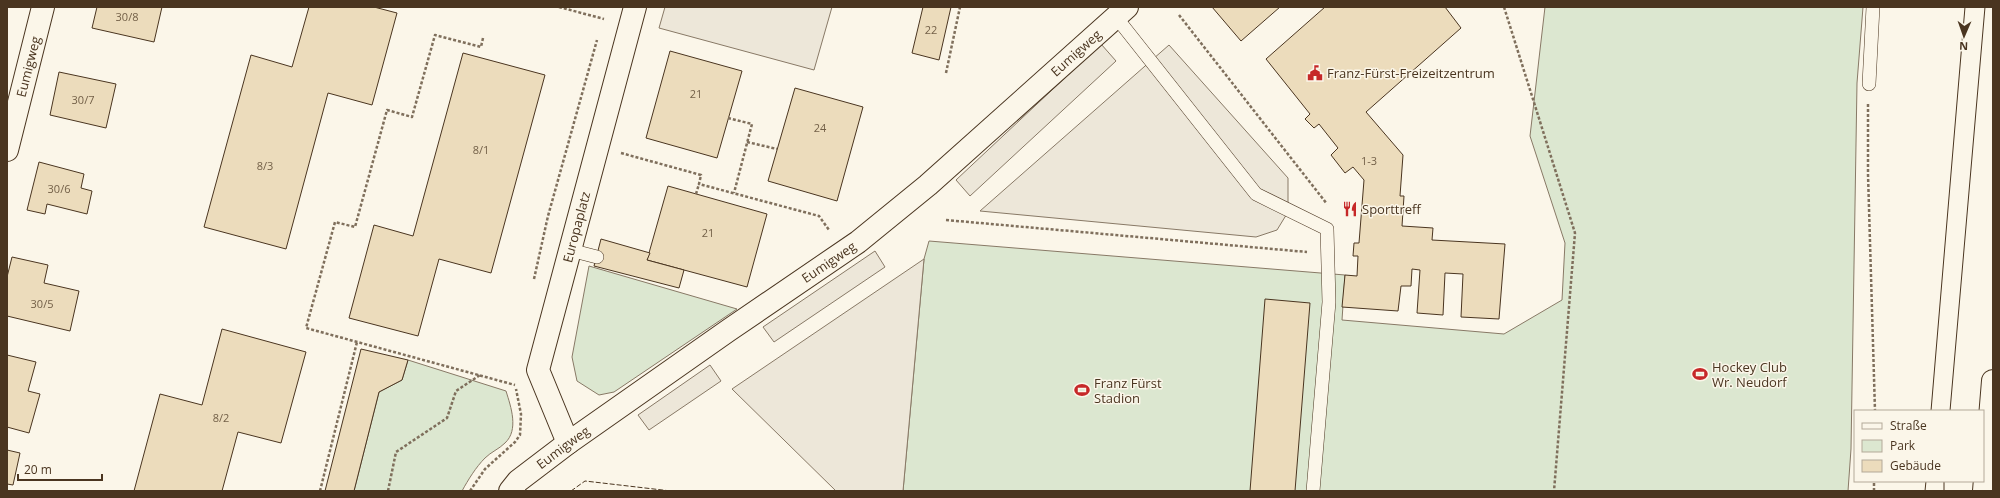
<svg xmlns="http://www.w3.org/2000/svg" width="2000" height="498" viewBox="0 0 2000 498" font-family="'Open Sans',sans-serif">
<rect width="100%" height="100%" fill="#fbf6e9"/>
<g fill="#dce7d0" stroke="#887966">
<path d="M1545 7H1863L1857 83 1851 449 1848 491H903L924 259 929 241 1345 275 1342 320 1504 334 1562 300 1565 243 1530 136Z"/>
<path d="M589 266 737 309 614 392 599 395 577 381 572 357Z"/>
<path d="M408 360 506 391C511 407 519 430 505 443 499 449 491 452 485 458 476 467 468 480 462 491H354L379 392 402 380Z"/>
</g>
<g fill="#ede7d9" stroke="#887966">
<path d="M665 7H832L814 70 659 28Z"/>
<path d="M1101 44 1116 61 970 196 956 180Z"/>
<path d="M1169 45 1288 178V212L1277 230 1256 237 980 211Z"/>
<path d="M875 251 885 267 774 342 763 327Z"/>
<path d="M924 259 903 491H836L732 389Z"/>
<path d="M710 365 721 381 649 430 638 415Z"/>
</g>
<g fill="#ecdcbc" stroke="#4a3520">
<path d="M97 7H162L154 42 92 28Z"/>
<path d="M309 7H374L397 13 372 105 328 93 286 249 204 227 251 55 292 67Z"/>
<path d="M923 7H951L939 60 912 53Z"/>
<path d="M1212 7H1280L1241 41Z"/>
<path d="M1325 7H1445L1461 28 1366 112 1403 155 1400 196H1404L1402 226 1433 228 1432 240 1505 244 1499 319 1461 317 1463 274 1445 273 1443 315 1417 313 1420 270 1412 269 1411 286H1401L1398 311 1342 307 1345 275 1357 276 1358 256H1353L1354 243H1359L1364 180 1353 167 1345 173 1331 155 1338 148 1319 124 1314 128 1305 119 1310 114 1266 59Z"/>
<path d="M670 51 742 71 717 158 646 138Z"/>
<path d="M463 53 545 75 491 273 439 259 418 336 349 318 374 225 413 236Z"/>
<path d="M59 72 116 84 106 128 50 115Z"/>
<path d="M795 88 863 107 837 201 768 181Z"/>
<path d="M39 162 84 174 81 188 92 191 87 214 47 204 45 214 27 210Z"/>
<path d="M668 186 767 214 747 287 647 260Z"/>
<path d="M601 239 650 253 647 260 684 270 679 288 594 266Z"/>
<path d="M12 257 48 265 44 283 79 291 70 331 7 316V277Z"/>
<path d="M1265 299 1310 303 1295 491H1250Z"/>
<path d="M222 329 306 352 281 443 238 432 222 491H134L160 394 202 405Z"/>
<path d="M361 349 408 360 402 380 379 392 354 491H325Z"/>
<path d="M7 355 36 362 28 391 40 394 29 433 7 427Z"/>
<path d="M7 450 20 453 13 485 7 484Z"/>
</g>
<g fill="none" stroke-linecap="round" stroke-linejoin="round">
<g stroke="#4a3520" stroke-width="14">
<g id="lane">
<path d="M1116 17 1256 194 1327 229 1329 302 1313 491"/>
<path d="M1869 84 1873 7"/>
<path d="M570 250 597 257"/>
</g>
</g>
<g stroke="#4a3520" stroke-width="24">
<g id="street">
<path id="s1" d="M7 150 43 7"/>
<path id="s2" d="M568 443 538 370 635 7"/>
<path id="s3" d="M510 491 518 481 568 443 729 330 858 242 928 185 1127 7"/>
</g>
</g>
<g stroke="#4a3520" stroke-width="24">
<path id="primary" d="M1984 491 1993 381"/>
</g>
<g stroke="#7f6f5c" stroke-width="2.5" stroke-dasharray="3 2" stroke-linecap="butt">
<path d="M559 7 604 19"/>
<path d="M1504 7 1575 233 1554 491"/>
<path d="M1179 15 1327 204"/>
<path d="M483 38 481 47 435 35 412 117 387 110 355 227 335 222 306 328 515 385"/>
<path d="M946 73 960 7"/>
<path d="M1868 104V174L1875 411"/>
<path d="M728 118 752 124 734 193"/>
<path d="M747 142 777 149"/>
<path d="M621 153 701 175 699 184 819 216 829 230"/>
<path d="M696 194 699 184"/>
<path d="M946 220 1307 252"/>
<path d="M534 279 548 216 597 40"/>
<path d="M320 491 357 342"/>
<path d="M388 491 396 452 447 418 456 391 480 375"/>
<path d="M470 491 485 469 515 442 520 435 521 414 516 389"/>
<path d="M1874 491V481"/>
</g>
<use href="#lane" stroke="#fbf6e9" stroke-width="13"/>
<use href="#street" stroke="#fbf6e9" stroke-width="22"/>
<use href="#primary" stroke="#fbf6e9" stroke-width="22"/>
<g stroke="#4a3520" stroke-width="1">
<path d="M1931 411 1965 7"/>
<path d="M1950 411 1985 7"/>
<path d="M1925 491 1926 481"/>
<path d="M1944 491V481"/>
</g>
<path stroke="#4a3520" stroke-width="1" stroke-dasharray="5 2" stroke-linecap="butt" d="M571 491 585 481 671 491"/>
</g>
<defs>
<g id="civic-bare" transform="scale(1.2)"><path d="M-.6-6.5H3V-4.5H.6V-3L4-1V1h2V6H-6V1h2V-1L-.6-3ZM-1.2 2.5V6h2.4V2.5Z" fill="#c62828" stroke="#fbf6e9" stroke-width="2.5" paint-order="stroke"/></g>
<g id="restaurant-bare" transform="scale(1.2)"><path d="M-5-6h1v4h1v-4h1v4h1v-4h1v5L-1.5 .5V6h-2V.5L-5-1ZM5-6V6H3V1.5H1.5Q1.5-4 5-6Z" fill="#c62828" stroke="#fbf6e9" stroke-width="2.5" paint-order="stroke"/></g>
<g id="stadium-bare" transform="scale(1.2)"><path d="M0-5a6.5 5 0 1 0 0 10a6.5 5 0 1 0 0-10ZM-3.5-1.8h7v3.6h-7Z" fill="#c62828" stroke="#fbf6e9" stroke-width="2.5" paint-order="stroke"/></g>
</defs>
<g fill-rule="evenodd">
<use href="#civic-bare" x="1315" y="73"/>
<use href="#restaurant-bare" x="1350" y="209"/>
<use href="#stadium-bare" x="1700" y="374"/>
<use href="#stadium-bare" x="1082" y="390"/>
</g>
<g text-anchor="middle" stroke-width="3" stroke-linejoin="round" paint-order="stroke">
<g font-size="11" fill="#725f47">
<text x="127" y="21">30/8</text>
<text x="931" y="34">22</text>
<text x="696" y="98">21</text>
<text x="83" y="104">30/7</text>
<text x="820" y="132">24</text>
<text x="481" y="154">8/1</text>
<text x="1369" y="165">1-3</text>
<text x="265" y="170">8/3</text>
<text x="59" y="193">30/6</text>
<text x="708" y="237">21</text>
<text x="42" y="308">30/5</text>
<text x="221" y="422">8/2</text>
</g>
<g font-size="13" fill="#4a3520" stroke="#fbf6e9">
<text dy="5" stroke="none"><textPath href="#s3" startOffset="717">Eumigweg</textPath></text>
<text dy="5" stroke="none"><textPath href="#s1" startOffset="86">Eumigweg</textPath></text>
<text dy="5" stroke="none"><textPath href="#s2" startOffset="227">Europaplatz</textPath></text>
<text dy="5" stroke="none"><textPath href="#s3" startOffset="393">Eumigweg</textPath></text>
<text dy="5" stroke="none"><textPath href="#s3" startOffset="69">Eumigweg</textPath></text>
</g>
<g font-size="13" fill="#4a3520" stroke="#fbf6e9" text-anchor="start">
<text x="1327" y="78">Franz-Fürst-Freizeitzentrum</text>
<text x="1362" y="214">Sporttreff</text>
<text x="1712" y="372">Hockey Club<tspan x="1712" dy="15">Wr. Neudorf</tspan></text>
<text x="1094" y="388">Franz Fürst<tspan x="1094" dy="15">Stadion</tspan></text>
</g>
</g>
<rect width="2000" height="498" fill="none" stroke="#4a3520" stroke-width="16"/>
<rect x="1854" y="410" width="130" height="72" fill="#fbf6e9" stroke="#b4a999"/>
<rect x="1862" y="423" width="20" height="6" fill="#fbf6e9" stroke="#b4a999"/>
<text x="1890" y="430" font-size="12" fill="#4a3520">Straße</text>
<rect x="1862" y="440" width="20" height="12" fill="#dce7d0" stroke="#b4a999"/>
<text x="1890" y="450" font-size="12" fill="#4a3520">Park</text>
<rect x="1862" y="460" width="20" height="12" fill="#ecdcbc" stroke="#b4a999"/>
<text x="1890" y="470" font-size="12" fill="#4a3520">Gebäude</text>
<g transform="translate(1964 36) rotate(182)" stroke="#fbf6e9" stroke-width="3" paint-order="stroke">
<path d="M0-3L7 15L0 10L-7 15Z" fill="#4a3520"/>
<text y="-6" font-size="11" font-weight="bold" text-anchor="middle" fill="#4a3520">N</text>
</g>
<path d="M18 474v6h84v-6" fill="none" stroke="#4a3520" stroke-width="2"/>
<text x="24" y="474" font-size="12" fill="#4a3520" stroke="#fbf6e9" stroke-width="3" paint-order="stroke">20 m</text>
</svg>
